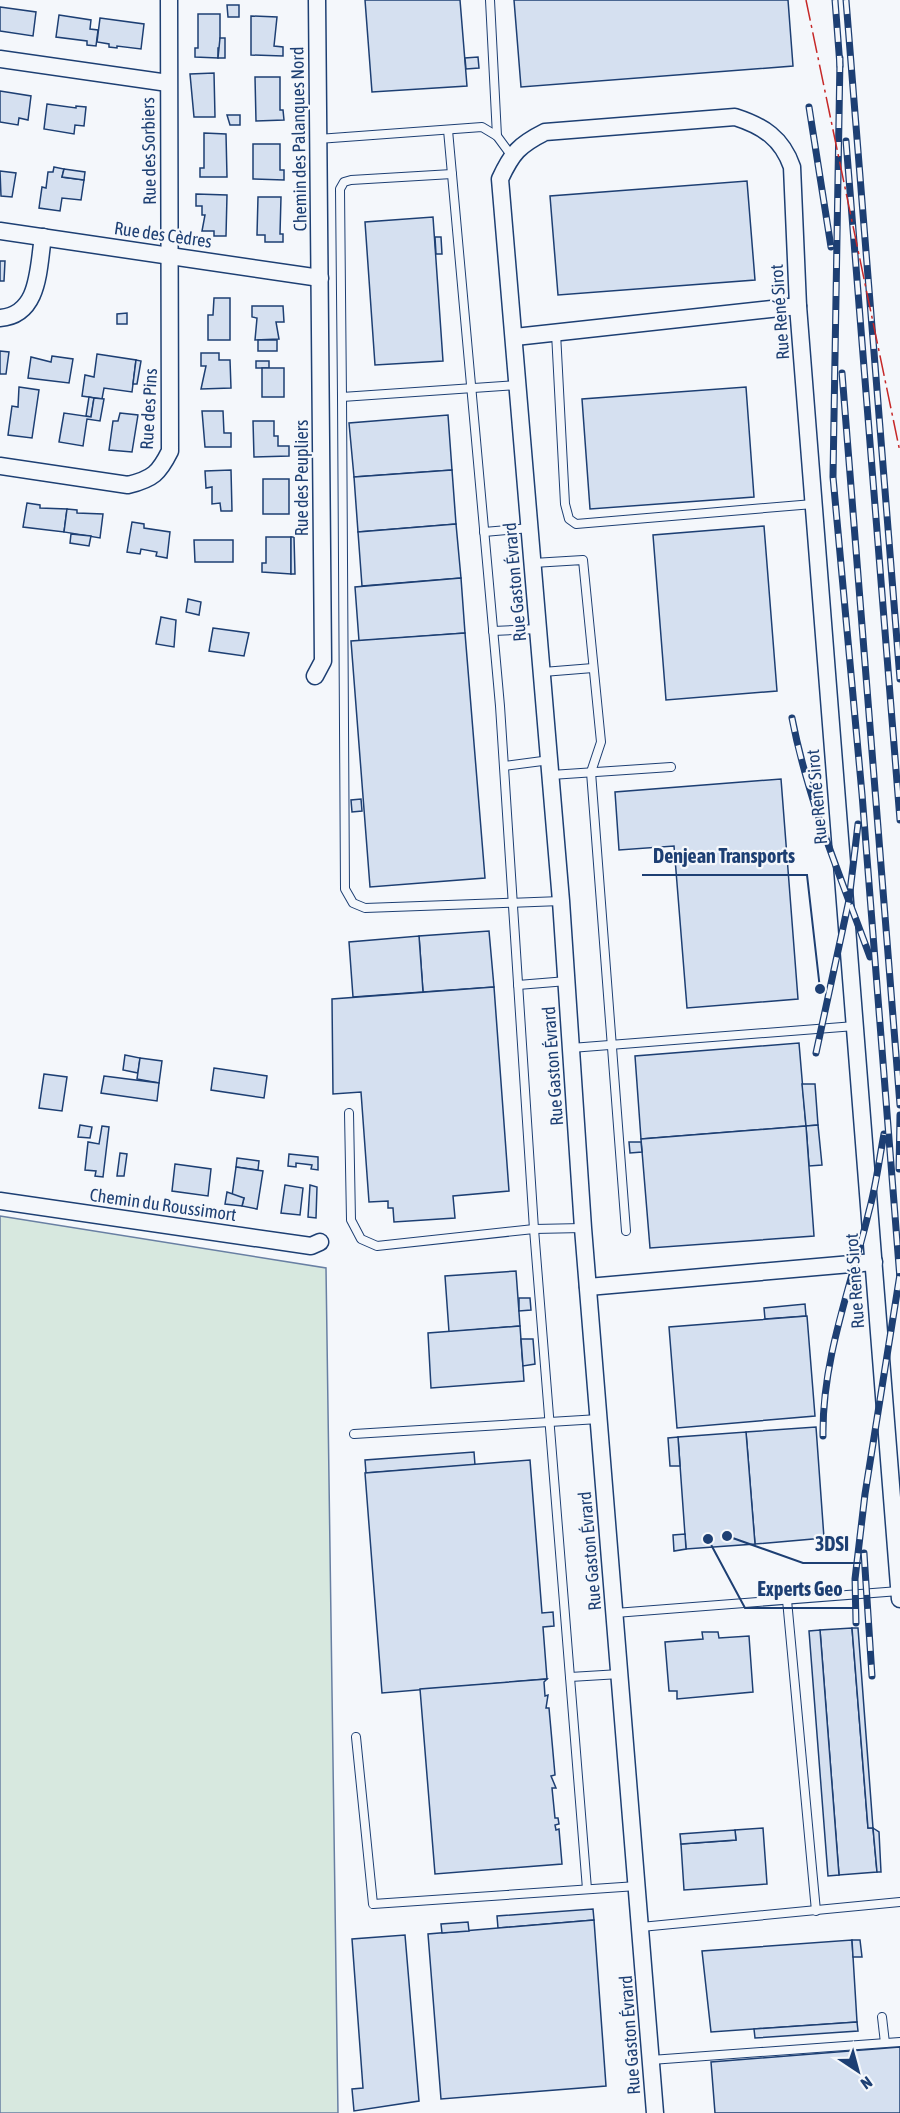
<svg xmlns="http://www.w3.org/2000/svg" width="900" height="2113" viewBox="0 0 900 2113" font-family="'Asap Condensed',sans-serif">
<rect width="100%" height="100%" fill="#f4f7fb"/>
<path fill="#d7e8df" stroke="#687fa3" stroke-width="1.5" d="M0 1216 326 1268 338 2113H0Z"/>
<g fill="#d5e0f0" stroke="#1d3f73" stroke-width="1.5">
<path d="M365 0H460L467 86 372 92Z"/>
<path d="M514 0H788L793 66 521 87Z"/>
<path d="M227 5H239V17H228Z"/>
<path d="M0 7 36 12 33 36 0 31Z"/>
<path d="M198 14H220V48H218V58L195 57V48H198Z"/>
<path d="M59 15 91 20 90 29 98 30 96 46 87 45V41L56 37Z"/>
<path d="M251 16 277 17 274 46 283 47V56L251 55Z"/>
<path d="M100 18 144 24 141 49 117 46V48L109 47V44L97 42Z"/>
<path d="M220 38H225V58H218Z"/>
<path d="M478 57 479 68 466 69 465 58Z"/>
<path d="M214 73 215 117H194L190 74Z"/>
<path d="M255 77H280V110H283L284 120 256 121Z"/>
<path d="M0 91 31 96 28 120 19 118 18 125 0 122Z"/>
<path d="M47 104 76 108V106L86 107 84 126 75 125 74 134 44 129Z"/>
<path d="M227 115H240V125H230Z"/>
<path d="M204 133 226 134 227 177H200V168H204Z"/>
<path d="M253 144H280V170H284V180L253 179Z"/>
<path d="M54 167 64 169 62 177 84 180 81 200 62 198 60 211 39 208 42 187 46 188 48 172H53Z"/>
<path d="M64 169 85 172 84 180 62 177Z"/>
<path d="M0 171 16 173 12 197 1 196Z"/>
<path d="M747 181 755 280 558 295 550 196Z"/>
<path d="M196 194 227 195 226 236H214V231H202L205 215H202V206H196Z"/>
<path d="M258 197H281L280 234H283V242H265V235H257Z"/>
<path d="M433 217 443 361 375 365 365 222Z"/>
<path d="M435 237H441L442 254H436Z"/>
<path d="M0 261H5L4 281H0Z"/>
<path d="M214 298H230V340H208V315H213Z"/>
<path d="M252 306H283L284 322H276L279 339 255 340 257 318 252 317Z"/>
<path d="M127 313V324H117V314Z"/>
<rect x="258" y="340" width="19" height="11"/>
<path d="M0 351 9 352 6 374H0Z"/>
<path d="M201 353H219V360H230L231 388 201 389 206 366H201Z"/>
<path d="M97 354 136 360 132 392 104 388 102 399 82 396 85 375 94 377Z"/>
<path d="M52 356 73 359 69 383 28 378 31 357 51 362Z"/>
<path d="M136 360 141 361 137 384H133Z"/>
<rect x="256" y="361" width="13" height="7"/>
<rect x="262" y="368" width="22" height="29"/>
<path d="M19 387 39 390 32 438 8 435 12 406 18 407Z"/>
<path d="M746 387 754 497 590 509 582 399Z"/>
<path d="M89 397 94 398 91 417 86 416Z"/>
<path d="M94 398 104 399 100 421 87 419 83 446 59 442 64 413 91 417Z"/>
<path d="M202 411H223L224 433H231V447H205Z"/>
<path d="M120 413 138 415 132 452 109 450 113 421H118Z"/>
<path d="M448 415 452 470 354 477 349 423Z"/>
<path d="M253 421H274V436H278V446H289V456L254 457Z"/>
<path d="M231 470 232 511H221L220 503 212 504V487L206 488 205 471Z"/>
<path d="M452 470 456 524 358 532 354 477Z"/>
<rect x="263" y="479" width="26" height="35"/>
<path d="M27 503 40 505V508L67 509 64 532 23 527Z"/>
<path d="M67 509 77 510V513L103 514 100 538 64 532Z"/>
<path d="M132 522 144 524V528L170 532 167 558 156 556 157 552 141 549 140 554 127 552Z"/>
<path d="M456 524 461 578 362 586 358 532Z"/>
<path d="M764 526 777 691 666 700 653 535Z"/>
<path d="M71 534 91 536 89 546 70 543Z"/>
<path d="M266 537H291V574L262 572V563H266Z"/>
<path d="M291 537H294L295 574H291Z"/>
<path d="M194 540H233V562H195Z"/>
<path d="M461 578 465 633 359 641 355 587Z"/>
<path d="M188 599 201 602 199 615 186 612Z"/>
<path d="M161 617 176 620 174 647 156 644Z"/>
<path d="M213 628 249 633 244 656 209 651Z"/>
<path d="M465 633 485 878 370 887 351 641Z"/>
<path d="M781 779 798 999 687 1008 674 846 619 850 615 792Z"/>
<path d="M361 799 362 811 352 812 351 800Z"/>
<path d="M489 931 494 987 423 992 419 936Z"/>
<path d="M419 936 423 992 353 997 349 942Z"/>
<path d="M494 987 509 1191 453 1196 455 1218 394 1222 393 1208H388V1201L369 1202 361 1092 333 1094 332 999Z"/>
<path d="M799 1043 806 1126 641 1139 635 1056Z"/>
<path d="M125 1055 140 1058 138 1073 123 1070Z"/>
<path d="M140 1058 162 1061 159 1083 137 1079Z"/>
<path d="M214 1068 267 1076 264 1098 211 1090Z"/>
<path d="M44 1074 67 1077 62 1111 39 1108Z"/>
<path d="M104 1076 159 1083 157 1101 101 1093Z"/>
<path d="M802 1084H815L818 1125 806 1126Z"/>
<path d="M80 1125 92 1127 90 1138 78 1137Z"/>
<path d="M818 1125 822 1165 809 1166 806 1126Z"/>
<path d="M102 1126 109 1127 103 1177 95 1176 96 1171 85 1170 88 1142 99 1144Z"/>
<path d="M806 1126 814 1236 650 1248 641 1139Z"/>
<path d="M629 1142H641L642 1152 630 1153Z"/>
<path d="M120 1153 127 1154 124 1176H117Z"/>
<path d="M289 1154 318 1157V1170L311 1169 312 1165 296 1163V1167L288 1166Z"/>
<path d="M237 1158 259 1161 258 1170 236 1167Z"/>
<path d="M175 1164 211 1169 208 1196 172 1191Z"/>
<path d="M236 1167 263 1171 257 1209 242 1206 244 1198 232 1196Z"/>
<path d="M285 1185 303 1188 300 1215 281 1213Z"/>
<path d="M310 1185 317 1187 316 1218 308 1217Z"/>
<path d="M227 1192 244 1198 242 1206 225 1204Z"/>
<path d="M516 1271 520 1326 449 1332 445 1276Z"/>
<path d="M519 1298H530L531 1310 519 1311Z"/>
<path d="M805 1304 806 1316 765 1319 764 1308Z"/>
<path d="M807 1316 815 1416 677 1428 669 1327Z"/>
<path d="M520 1326 524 1381 431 1388 428 1333Z"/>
<path d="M521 1339H533L535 1364 523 1366Z"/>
<path d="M816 1427 824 1538 755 1544 746 1432Z"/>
<path d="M746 1432 755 1544 686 1549 678 1437Z"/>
<path d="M678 1437 680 1466H670L668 1438Z"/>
<path d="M474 1452 475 1465 366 1473 365 1460Z"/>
<path d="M530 1460 542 1613 553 1612 554 1626 543 1627 547 1679 382 1693 365 1473Z"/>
<path d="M685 1534 686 1549 674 1551 673 1535Z"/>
<path d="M852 1628 868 1828H873L877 1872 839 1875 820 1630Z"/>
<path d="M852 1628H858L873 1828H868Z"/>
<path d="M820 1630 839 1875 828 1876 809 1631Z"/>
<path d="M702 1632H718L719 1638 749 1636 753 1692 677 1699V1691H669L665 1642 703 1639Z"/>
<path d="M547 1679 544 1682 545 1696 548 1695 546 1708H549L555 1775 551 1776 556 1788H552L555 1818H558L559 1824 555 1825 556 1830 559 1829 562 1864 435 1874 420 1689Z"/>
<path d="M763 1828 767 1884 684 1890 681 1844 736 1840 735 1830Z"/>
<path d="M873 1828 879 1832 881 1872H877Z"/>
<path d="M735 1830 736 1840 681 1844 680 1834Z"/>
<path d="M593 1909 594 1920 498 1928 497 1916Z"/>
<path d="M594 1920 606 2086 441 2099 428 1934Z"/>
<path d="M468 1922 469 1931 442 1933 441 1924Z"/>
<path d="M405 1935 419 2101 354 2111 352 2089 363 2088 352 1939Z"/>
<path d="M852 1940 857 2022 711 2032 702 1951Z"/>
<path d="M852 1940H860L862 1957H853Z"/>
<path d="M857 2022 858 2031 755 2038 754 2029Z"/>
<path d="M900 2047V2113H715L711 2062Z"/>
</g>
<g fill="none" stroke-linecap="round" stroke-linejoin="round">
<g stroke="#1d3f73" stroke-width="10">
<g id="lane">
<path d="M490 0 497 136"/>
<path d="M448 130 500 706 534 1229 587 1889"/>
<path d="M318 139 482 127 497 136 511 155"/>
<path d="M452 174 351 180 344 182 340 189 342 397 519 385"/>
<path d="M556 333 565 504 569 519 576 524 813 504"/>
<path d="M342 397 345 889 353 903 365 908 561 901"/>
<path d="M484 532 530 528"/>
<path d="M533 563 583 560 601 742 591 772 626 1231"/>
<path d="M493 631 539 629"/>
<path d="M543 672 593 668"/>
<path d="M504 766 550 760"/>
<path d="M551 775 671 767"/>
<path d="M518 985 567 981"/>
<path d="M571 1048 855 1026"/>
<path d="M349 1113 351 1220 361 1239 377 1246 534 1229 583 1228"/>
<path d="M354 1434 599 1419"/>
<path d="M787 1600 816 1911"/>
<path d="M615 1613 899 1591"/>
<path d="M570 1677 620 1674"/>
<path d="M356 1737 373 1904 637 1886"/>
<path d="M641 1927 900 1902"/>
<path d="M882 2017 885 2043"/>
<path d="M651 2060 900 2042"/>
</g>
</g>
<g stroke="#1d3f73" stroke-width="19">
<g id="street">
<path d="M0 59 168 83"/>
<path d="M0 231 320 278"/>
<path d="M0 318C40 315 38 268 43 237"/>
<path d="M515 337 798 306"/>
<path d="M0 466 128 485C153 479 159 473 170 451L169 0"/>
<path d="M315 676 323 661 317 0"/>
<path d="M0 1201 311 1246 320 1242"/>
<path d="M588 1287 874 1262"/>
<path d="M655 2113 583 1228 561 901 500 179C512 153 519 145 545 132L735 117C763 126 782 138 792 167L798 306 900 1599"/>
</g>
</g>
<use href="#lane" stroke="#f4f7fb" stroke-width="8"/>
<use href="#street" stroke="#f4f7fb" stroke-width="16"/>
<g stroke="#1d3f73" stroke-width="7">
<g id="rail">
<path d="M835 0 840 66"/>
<path d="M846 0 900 679"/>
<path d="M840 58 833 477 862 794 900 1279"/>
<path d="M809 107 831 247"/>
<path d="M846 141 900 820"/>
<path d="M842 373 900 1105"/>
<path d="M792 718C808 801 841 878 870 957"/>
<path d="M816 1053 849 900 858 824"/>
<path d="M899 1169 900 1115"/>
<path d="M823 1436C822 1358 851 1287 869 1211 876 1186 879 1160 884 1134"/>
<path d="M864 1553 872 1676"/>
<path d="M856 1623 855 1579 865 1494 900 1274"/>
</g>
</g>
<use href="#rail" stroke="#f4f7fb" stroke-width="4.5" stroke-dasharray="14" stroke-linecap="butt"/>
<path stroke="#c62828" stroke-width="1.5" stroke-dasharray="21 4.5 3 4.5" stroke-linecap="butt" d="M806 0 900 452"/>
</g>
<g text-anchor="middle" stroke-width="4.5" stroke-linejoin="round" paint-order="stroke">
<g font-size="18" fill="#1d3f73" stroke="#f4f7fb">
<text transform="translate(299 139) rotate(-91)" y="6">Chemin des Palanques Nord</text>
<text transform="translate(149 151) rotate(-91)" y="6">Rue des Sorbiers</text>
<text transform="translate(163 235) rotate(8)" y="6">Rue des Cèdres</text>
<text transform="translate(780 312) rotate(-94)" y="6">Rue René Sirot</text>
<text transform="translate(149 409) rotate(-87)" y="6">Rue des Pins</text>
<text transform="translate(302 478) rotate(-90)" y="6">Rue des Peupliers</text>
<text transform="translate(515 582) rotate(-95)" y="6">Rue Gaston Évrard</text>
<text transform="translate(817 797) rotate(-95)" y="6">Rue René Sirot</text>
<text transform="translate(553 1066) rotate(-94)" y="6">Rue Gaston Évrard</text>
<text transform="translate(163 1205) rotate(8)" y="6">Chemin du Roussimort</text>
<text transform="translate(855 1281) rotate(-94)" y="6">Rue René Sirot</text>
<text transform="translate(590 1551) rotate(-95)" y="6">Rue Gaston Évrard</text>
<text transform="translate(630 2035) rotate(-94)" y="6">Rue Gaston Évrard</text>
</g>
</g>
<path fill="none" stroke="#1d3f73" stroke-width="2" d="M820 989L807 875H642M727 1536L803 1563H861M708 1539L745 1608H854"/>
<g fill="#1d3f73" stroke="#f4f7fb" stroke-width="2">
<circle cx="820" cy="989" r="6"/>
<circle cx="727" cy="1536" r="6"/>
<circle cx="708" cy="1539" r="6"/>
</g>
<g font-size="20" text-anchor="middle" font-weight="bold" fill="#1d3f73" stroke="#f4f7fb" stroke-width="4.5" stroke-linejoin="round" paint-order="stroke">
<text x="724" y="863">Denjean Transports</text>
<text x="832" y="1551">3DSI</text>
<text x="800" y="1596">Experts Geo</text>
</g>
<g transform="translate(858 2071) rotate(144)" stroke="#f4f7fb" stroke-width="4.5" paint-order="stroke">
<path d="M0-4.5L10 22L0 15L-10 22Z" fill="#1d3f73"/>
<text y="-9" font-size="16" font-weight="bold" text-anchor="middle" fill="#1d3f73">N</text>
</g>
</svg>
